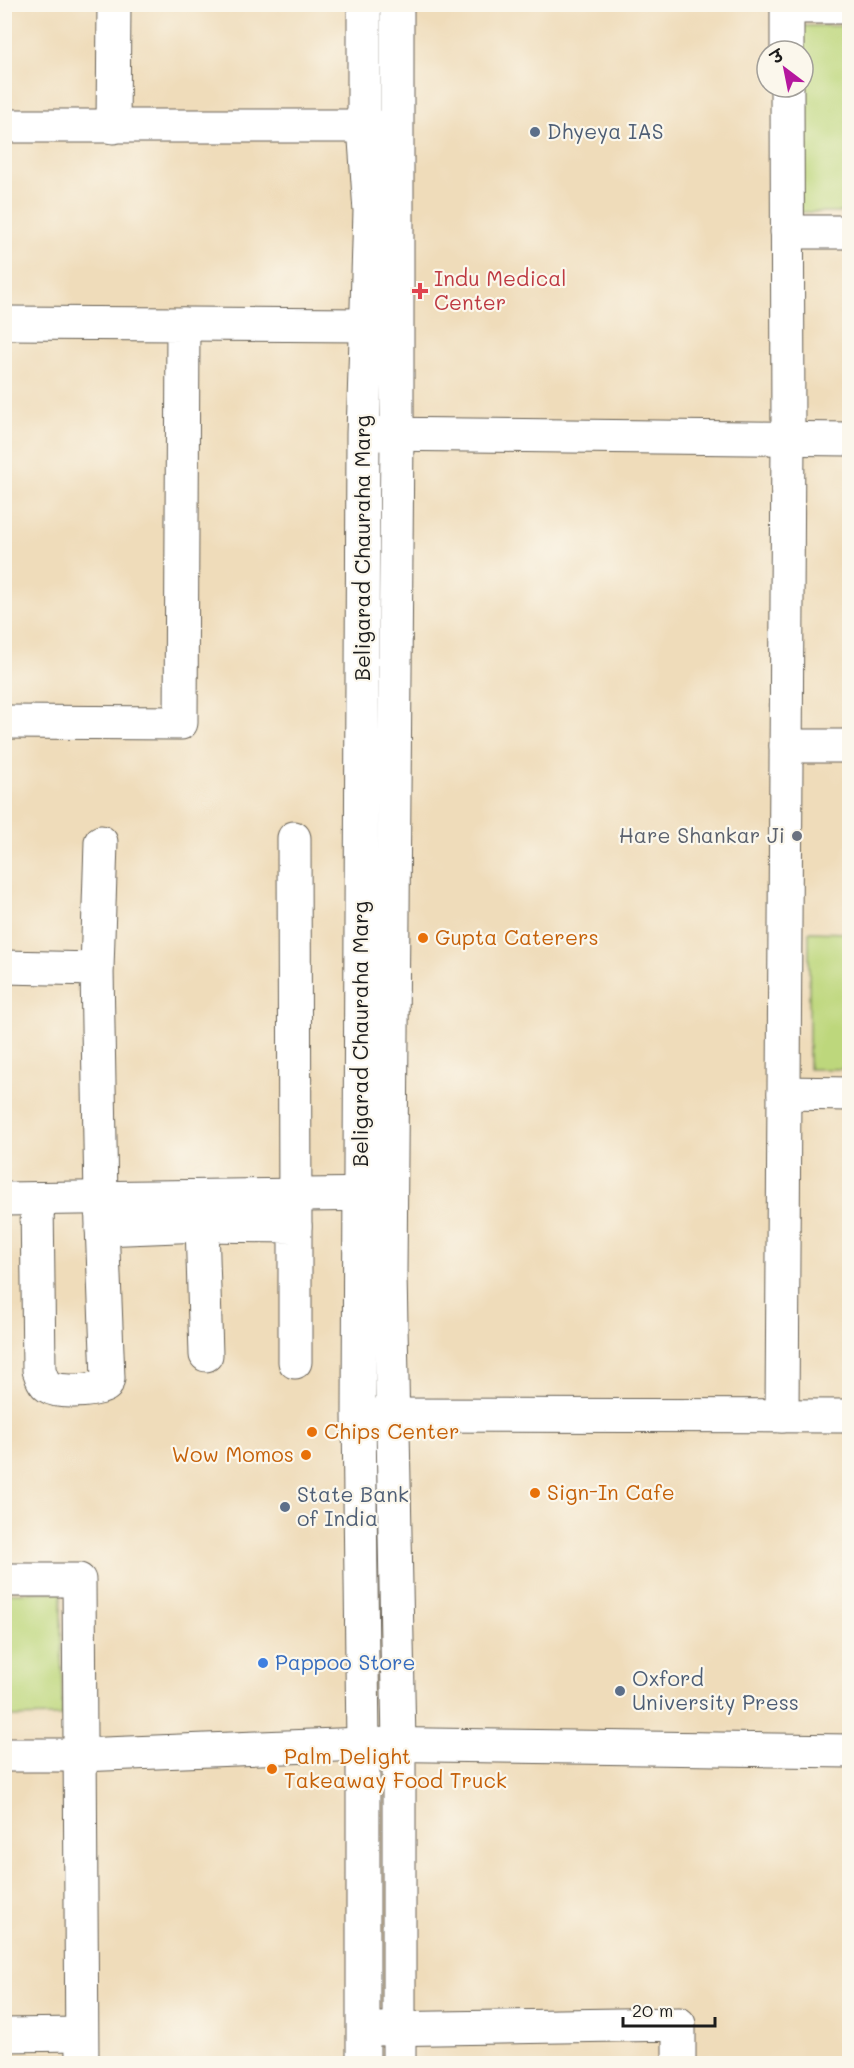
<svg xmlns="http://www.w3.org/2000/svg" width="854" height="2068" viewBox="0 0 854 2068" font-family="Mali,'Playpen Sans Deva',sans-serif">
<rect width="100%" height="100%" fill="#fbf7ec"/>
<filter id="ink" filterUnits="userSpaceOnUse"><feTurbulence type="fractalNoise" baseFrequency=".0167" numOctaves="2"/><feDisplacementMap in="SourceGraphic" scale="12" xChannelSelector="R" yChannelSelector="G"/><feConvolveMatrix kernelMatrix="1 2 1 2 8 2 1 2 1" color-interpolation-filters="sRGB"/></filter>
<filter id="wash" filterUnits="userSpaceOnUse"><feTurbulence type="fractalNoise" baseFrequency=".008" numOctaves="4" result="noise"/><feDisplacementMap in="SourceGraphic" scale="24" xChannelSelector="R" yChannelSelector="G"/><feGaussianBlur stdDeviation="1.35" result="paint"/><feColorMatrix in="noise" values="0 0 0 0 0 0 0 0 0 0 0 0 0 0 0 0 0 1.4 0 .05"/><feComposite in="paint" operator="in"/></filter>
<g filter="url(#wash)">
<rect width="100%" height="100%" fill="#efdcba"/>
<g fill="#bdd77c" stroke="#6c7a4c" stroke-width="1.5">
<path d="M800 26H849V212H799C801 150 807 87 800 26Z"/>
<path d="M809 932 849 933V1069H809Z"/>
<path d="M61 1592 62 1716 5 1717 4 1593Z"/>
<path d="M56 2056V2063H5V2057Z"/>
</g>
</g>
<g filter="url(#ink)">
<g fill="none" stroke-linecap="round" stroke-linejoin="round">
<g stroke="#665f53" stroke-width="35">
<g id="minor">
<path d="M397 4V433L390 1273 399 1744V2064"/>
<path d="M787 4V51"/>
<path d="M787 7H850"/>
<path d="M4 126H364L387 128"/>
<path d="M113 127 114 4"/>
<path d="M787 232H850"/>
<path d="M4 323 183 324 181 723 4 722"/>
<path d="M183 324 367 325"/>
<path d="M374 434 850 439"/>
<path d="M786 746H850"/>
<path d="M294 838 295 1226"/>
<path d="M4 967 97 969 101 1199 108 1378 106 1385C96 1391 59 1394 49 1387 43 1383 41 1376 39 1370L37 1199"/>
<path d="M97 969 101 842"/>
<path d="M784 1093 850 1094"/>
<path d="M4 1199 384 1194"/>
<path d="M202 1225 206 1355"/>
<path d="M102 1229 202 1225 295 1226V1362"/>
<path d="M371 1415 850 1416"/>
<path d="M782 1416 788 438 787 87"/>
<path d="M4 1580H79L82 2064"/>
<path d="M4 1755H79L363 1744 850 1751"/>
<path d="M376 2029 679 2024V2064"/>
<path d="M4 2035 81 2034"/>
<path d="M363 2064V1744L359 1414 363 434 370 211 364 126V4"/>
</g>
</g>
<use href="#minor" stroke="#fff" stroke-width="33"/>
</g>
</g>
<g fill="#5c6f8a" stroke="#fbf7ec" stroke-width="2">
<circle cx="535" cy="132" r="6"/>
<circle cx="285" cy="1507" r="6"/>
<circle cx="620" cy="1691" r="6"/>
</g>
<path fill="#e0444e" stroke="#fbf7ec" stroke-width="2" d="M417 282h6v6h6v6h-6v6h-6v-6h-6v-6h6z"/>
<circle fill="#6b7280" stroke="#fbf7ec" stroke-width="2" cx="797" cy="836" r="6"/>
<g fill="#e8710a" stroke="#fbf7ec" stroke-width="2">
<circle cx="423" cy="938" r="6"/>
<circle cx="312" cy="1432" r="6"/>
<circle cx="306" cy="1455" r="6"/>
<circle cx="535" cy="1493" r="6"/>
<circle cx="272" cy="1769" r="6"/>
</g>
<circle fill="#3f7fe0" stroke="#fbf7ec" stroke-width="2" cx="263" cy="1663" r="6"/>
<g text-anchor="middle" stroke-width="4.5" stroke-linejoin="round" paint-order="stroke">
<g font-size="21" fill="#4e5e75" stroke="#fbf7ec" text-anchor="start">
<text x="547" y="139">Dhyeya IAS</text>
<text x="297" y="1502">State Bank<tspan x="297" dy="24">of India</tspan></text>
<text x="632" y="1686">Oxford<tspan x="632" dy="24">University Press</tspan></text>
</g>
<g font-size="21" fill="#be3a42" stroke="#fbf7ec" text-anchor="start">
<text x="434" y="286">Indu Medical<tspan x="434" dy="24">Center</tspan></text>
</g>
<g font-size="21" fill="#1c1c1c" stroke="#fbf7ec">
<text transform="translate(363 548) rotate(-90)" y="7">Beligarad Chauraha Marg</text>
<text transform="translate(361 1034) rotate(-90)" y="7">Beligarad Chauraha Marg</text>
</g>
<g font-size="21" fill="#5b616d" stroke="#fbf7ec" text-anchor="end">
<text x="785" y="843">Hare Shankar Ji</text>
</g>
<g font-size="21" fill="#c56008" stroke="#fbf7ec" text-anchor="start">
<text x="435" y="945">Gupta Caterers</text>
<text x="324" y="1439">Chips Center</text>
<text x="294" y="1462" text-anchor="end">Wow Momos</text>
<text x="547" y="1500">Sign-In Cafe</text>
<text x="284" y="1764">Palm Delight<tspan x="284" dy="24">Takeaway Food Truck</tspan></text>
</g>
<g font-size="21" fill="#366cbe" stroke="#fbf7ec" text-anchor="start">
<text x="275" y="1670">Pappoo Store</text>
</g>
</g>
<rect width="854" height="2068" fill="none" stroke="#fbf7ec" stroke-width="24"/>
<g transform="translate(785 69) rotate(328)"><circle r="28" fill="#fbf7ec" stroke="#a29f99" stroke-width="1.5"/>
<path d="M0-4.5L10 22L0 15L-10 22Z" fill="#b5179e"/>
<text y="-9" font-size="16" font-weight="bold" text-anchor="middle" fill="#1c1c1c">उ</text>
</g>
<path d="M623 2017v9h92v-9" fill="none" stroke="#1c1c1c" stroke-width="3"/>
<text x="632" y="2017" font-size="18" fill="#1c1c1c" stroke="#fbf7ec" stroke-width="4.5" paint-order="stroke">20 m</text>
</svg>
